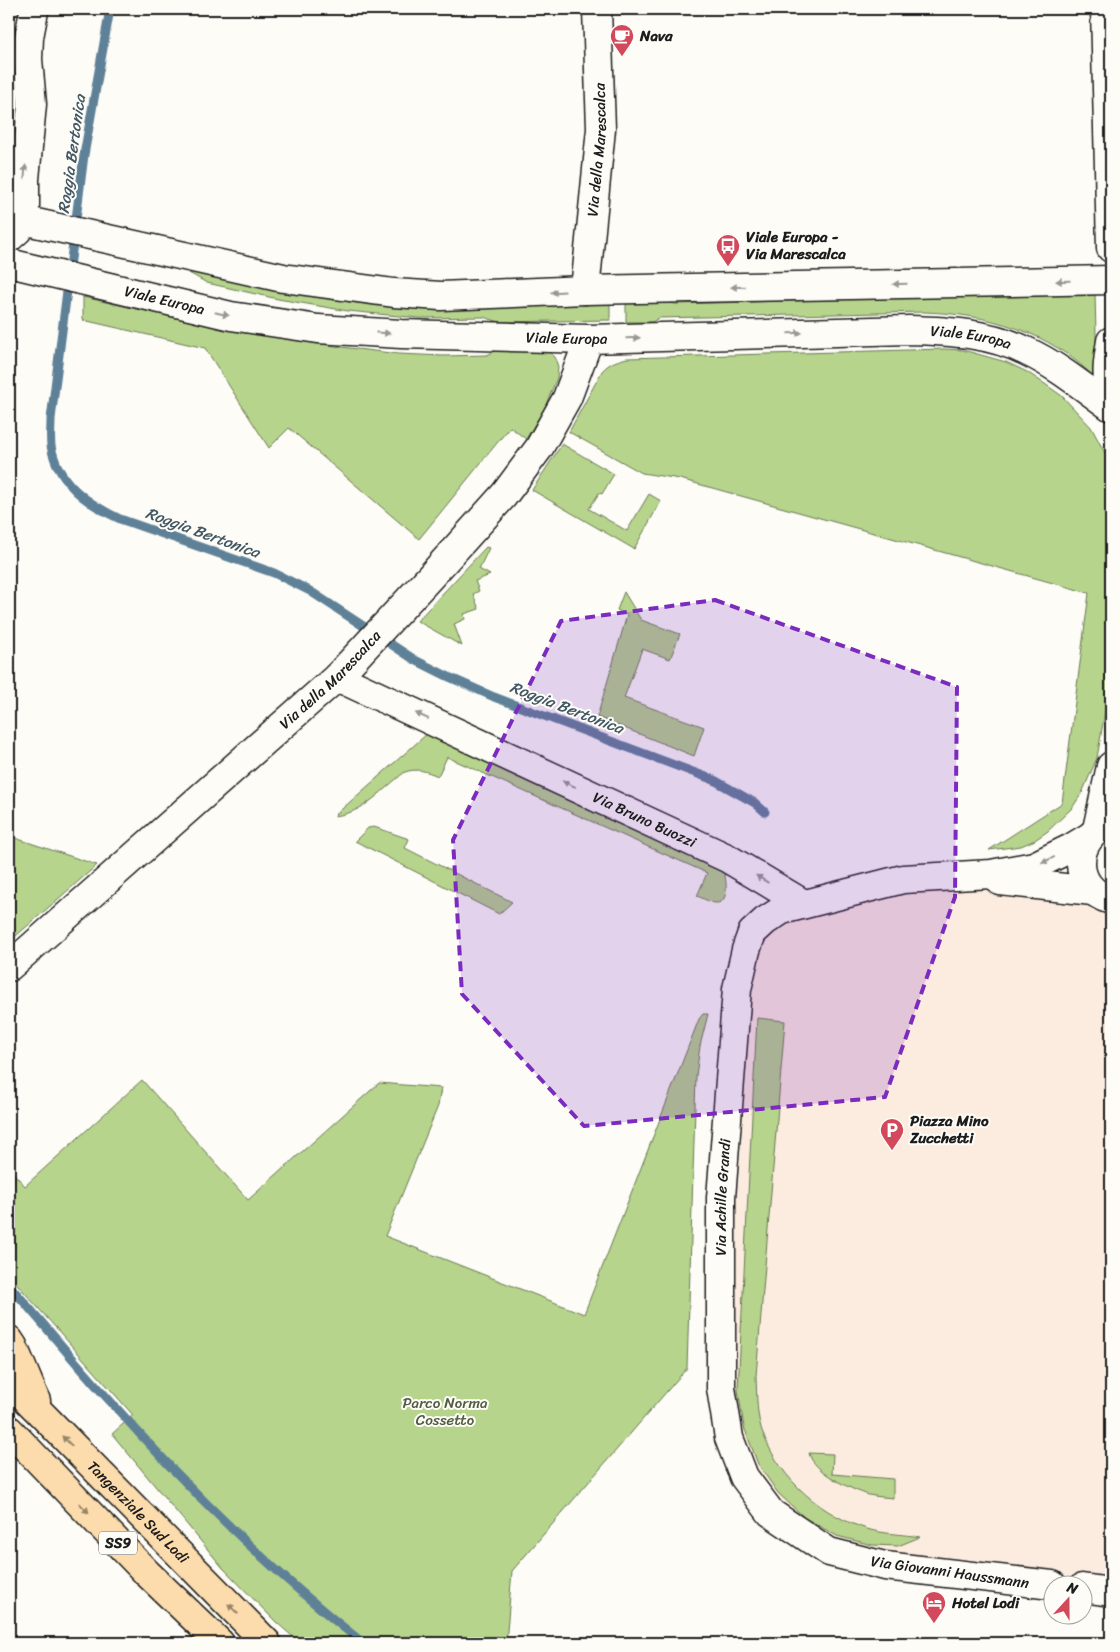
<svg xmlns="http://www.w3.org/2000/svg" width="1120" height="1652" viewBox="0 0 1120 1652" font-family="Sriracha,sans-serif">
<rect width="100%" height="100%" fill="#fdfcf7"/>
<filter id="ink" filterUnits="userSpaceOnUse"><feTurbulence type="fractalNoise" baseFrequency=".02" numOctaves="2"/><feDisplacementMap in="SourceGraphic" scale="10" xChannelSelector="R" yChannelSelector="G"/><feConvolveMatrix kernelMatrix="1 2 1 2 8 2 1 2 1" color-interpolation-filters="sRGB"/></filter>
<g filter="url(#ink)">
<path fill="#fcece0" d="M951 880 1111 904V1588L890 1563 830 1549 747 1475 724 1388 741 994 764 927Z"/>
<g fill="#b6d48c" stroke="#697854">
<path d="M190 270C243 282 295 295 350 302 390 308 431 308 471 308L477 309 610 303V320L500 322 483 317 419 318 348 311 278 299 207 283 189 273Z"/>
<path d="M1095 293 1097 375 1095 378C1049 331 988 314 924 312L659 318 652 322H626V301H660L675 304Z"/>
<path d="M83 297 215 326 286 339 349 348 399 354 443 356 487 355 502 348 547 350 555 357 558 367 557 378 544 409 526 439 510 427 419 539 289 428 269 448 205 348 83 320Z"/>
<path d="M944 349 963 350 1006 362 1027 372 1045 384 1062 396 1091 427 1111 464V676L1097 758 1082 793 1072 808 1048 831 1035 840 1021 846 989 850 1062 803 1089 593 680 479 642 473 569 432 602 371C609 363 616 361 627 358Z"/>
<path d="M562 444 614 474 602 494 599 493 589 509 627 531 649 494 661 501 634 549 532 490Z"/>
<path d="M486 547 489 548 479 569 490 575 475 581 479 591 473 594 479 609 464 614 465 619 454 624 462 646 417 621Z"/>
<path d="M624 592 641 620 680 634 670 659 642 649 624 698 704 727 694 756 597 717 627 615 617 610Z"/>
<path d="M428 733 722 868C727 876 730 904 716 903 710 903 703 898 697 896L707 873 447 757 438 776C426 771 417 768 405 772 381 790 365 813 334 816Z"/>
<path d="M374 827 409 839 405 848 512 902 499 914 355 841 368 828Z"/>
<path d="M9 836 97 865 9 942Z"/>
<path d="M703 1014H708L700 1046 696 1076 687 1368 512 1571 506 1643H300L276 1622 223 1568 112 1434 133 1415 9 1275V1168L25 1186 142 1080 248 1200 379 1083 441 1088 438 1106 385 1236 584 1314 699 1019Z"/>
<path d="M757 1018 785 1021 756 1376C757 1395 756 1418 764 1436 782 1481 822 1515 867 1529 883 1534 903 1534 920 1537L898 1546 872 1545 837 1536 805 1518 778 1493 758 1464 744 1427 738 1390Z"/>
<path d="M809 1453 833 1454 832 1474 893 1479V1498C885 1497 877 1497 869 1495 852 1490 813 1472 809 1453Z"/>
</g>
<g fill="none" stroke-linecap="round" stroke-linejoin="round">
<g stroke="#5e8198" stroke-width="9">
<path d="M110 9 84 155 51 419C51 428 50 438 51 446 58 484 88 504 120 519L274 573 310 591 415 660 449 677 494 697 714 780 755 803 765 812"/>
<path d="M9 1285C43 1323 76 1364 111 1402 188 1489 271 1571 363 1643"/>
</g>
<g stroke="#1c1c1c" stroke-width="31">
<g id="minor">
<path d="M1105 9 1111 248"/>
<path d="M9 238 18 230 23 221 25 207V179L32 104 28 59 29 37 34 11"/>
<path id="s1" d="M585 290 601 129 597 9"/>
<path id="s2" d="M337 677 727 858 804 904"/>
<path d="M1111 823C1072 836 1070 889 1111 900"/>
<path d="M1097 829 1111 766"/>
<path d="M1000 881 1093 891"/>
<path id="s3" d="M9 967 337 677 430 577 504 495 539 448 567 398 589 339"/>
<path id="s4" d="M1052 1585 885 1566 829 1552 771 1513 744 1477 729 1438 721 1388V1198L737 989 746 950 752 933 765 921 782 910 903 879 991 874 1034 866 1071 848 1091 836"/>
<path d="M1082 1588 1111 1592"/>
</g>
</g>
<g stroke="#1c1c1c" stroke-width="31">
<g id="tertiary">
<path d="M9 217 283 278 394 293 441 296 585 290 1111 280"/>
<path id="s5" d="M9 263 231 316 318 329 401 334 589 339 909 330C949 331 991 333 1028 352 1058 366 1084 388 1111 407"/>
<path d="M1111 341C1108 359 1105 377 1111 395"/>
</g>
</g>
<g stroke="#1c1c1c" stroke-width="31">
<g id="trunk">
<path d="M9 1340 13 1346 36 1401"/>
<path id="s6" d="M9 1381 267 1643"/>
<path d="M9 1430 147 1573 220 1643"/>
</g>
</g>
<use href="#minor" stroke="#fdfcf7" stroke-width="28"/>
<use href="#tertiary" stroke="#fdfcf7" stroke-width="28"/>
<use href="#trunk" stroke="#fcdcac" stroke-width="28"/>
</g>
<defs><path id="oneway-solid" d="M-6-.8H1V-3.2L6.5 0L1 3.2V.8H-6Z" transform="scale(1.25)"/></defs>
<g fill="#989794">
<use href="#oneway-solid" transform="translate(25 172) rotate(-85)"/>
<use href="#oneway-solid" transform="translate(1063 281) rotate(179)"/>
<use href="#oneway-solid" transform="translate(900 284) rotate(179)"/>
<use href="#oneway-solid" transform="translate(738 287) rotate(179)"/>
<use href="#oneway-solid" transform="translate(558 292) rotate(176)"/>
<use href="#oneway-solid" transform="translate(222 314) rotate(13)"/>
<use href="#oneway-solid" transform="translate(383 333) rotate(4)"/>
<use href="#oneway-solid" transform="translate(795 333) rotate(-2)"/>
<use href="#oneway-solid" transform="translate(633 338) rotate(-2)"/>
<use href="#oneway-solid" transform="translate(422 716) rotate(-155)"/>
<use href="#oneway-solid" transform="translate(569 784) rotate(-155)"/>
<use href="#oneway-solid" transform="translate(1048 860) rotate(156)"/>
<use href="#oneway-solid" transform="translate(762 879) rotate(-149)"/>
</g>
<g fill="#97866b">
<use href="#oneway-solid" transform="translate(67 1441) rotate(-135)"/>
<use href="#oneway-solid" transform="translate(84 1508) rotate(46)"/>
<use href="#oneway-solid" transform="translate(233 1609) rotate(-135)"/>
</g>
</g>
<path fill="#7b2cbf" fill-opacity="0.2" stroke="#7b2cbf" stroke-width="4" stroke-dasharray="10 6" stroke-linejoin="round" d="M715 600 957 687 955 897 885 1097 584 1126 462 994 453 840 561 621Z"/>
<defs>
<g id="cafe-pin" transform="scale(1.25)"><path d="M0 17L-7.5 6A9.5 9.5 0 1 1 7.5 6Z" fill="#d1495b" stroke="#fdfcf7"/><path d="M-5.5-4.5H6V0H3Q3 3.5 0 3.5H-2.5Q-5.5 3.5-5.5 0ZM3-3.2v2h1.7v-2ZM-6 4.5H4V6H-6Z" fill="#fff"/></g>
<g id="bus-pin" transform="scale(1.25)"><path d="M0 17L-7.5 6A9.5 9.5 0 1 1 7.5 6Z" fill="#d1495b" stroke="#fdfcf7"/><path d="M-5-6H5V4H4V6H2V4H-2V6H-4V4H-5ZM-3.5-4V0h7V-4ZM-3.5 1.2v1.5H-2V1.2ZM2 1.2v1.5H3.5V1.2Z" fill="#fff"/></g>
<g id="parking-pin" transform="scale(1.25)"><path d="M0 17L-7.5 6A9.5 9.5 0 1 1 7.5 6Z" fill="#d1495b" stroke="#fdfcf7"/><path d="M-3.5-5.5H1a3.5 3.5 0 0 1 0 7H-1V5.5H-3.5ZM-1-3.4V-.6H.8a1.4 1.4 0 0 0 0-2.8Z" fill="#fff"/></g>
<g id="hotel-pin" transform="scale(1.25)"><path d="M0 17L-7.5 6A9.5 9.5 0 1 1 7.5 6Z" fill="#d1495b" stroke="#fdfcf7"/><path d="M-6-4.5h1.5V1H6V5H4.5V3h-9V5H-6ZM-4 0a1.8 1.8 0 1 1 3.6 0ZM.5 0V-2.5h3Q6-2.5 6 0Z" fill="#fff"/></g>
</defs>
<g fill-rule="evenodd">
<use href="#cafe-pin" x="622" y="36"/>
<use href="#bus-pin" x="728" y="246"/>
<use href="#parking-pin" x="892" y="1130"/>
<use href="#hotel-pin" x="934" y="1603"/>
</g>
<g text-anchor="middle" stroke-width="4" stroke-linejoin="round" paint-order="stroke">
<rect fill="#fdfcf7" stroke="#605f5e" stroke-width="1" x="99" y="1531.5" width="38" height="23" rx="4"/>
<g font-size="14" font-weight="bold" fill="#1c1c1c">
<text x="118" y="1548">SS9</text>
</g>
<g font-size="15" font-weight="bold" fill="#1c1c1c" stroke="#fdfcf7" text-anchor="start">
<text x="640" y="41">Nava</text>
<text x="746" y="242">Viale Europa -<tspan x="746" dy="17">Via Marescalca</tspan></text>
<text x="910" y="1126">Piazza Mino<tspan x="910" dy="17">Zucchetti</tspan></text>
<text x="952" y="1608">Hotel Lodi</text>
</g>
<g font-size="15" fill="#1c1c1c" stroke="#fdfcf7">
<text dy="5" stroke="none"><textPath href="#s1" startOffset="141">Via della Marescalca</textPath></text>
<text dy="5" stroke="none"><textPath href="#s5" startOffset="160">Viale Europa</textPath></text>
<text dy="5" stroke="none"><textPath href="#s5" startOffset="565">Viale Europa</textPath></text>
<text dy="5" stroke="none"><textPath href="#s5" startOffset="970">Viale Europa</textPath></text>
<text dy="5" stroke="none"><textPath href="#s3" startOffset="431">Via della Marescalca</textPath></text>
<text dy="5" stroke="none"><textPath href="#s2" startOffset="339">Via Bruno Buozzi</textPath></text>
<text dy="5" stroke="none"><textPath href="#s4" startOffset="624">Via Achille Grandi</textPath></text>
<text dy="5" stroke="none"><textPath href="#s6" startOffset="184">Tangenziale Sud Lodi</textPath></text>
<text transform="translate(950 1572) rotate(8)" y="5">Via Giovanni Haussmann</text>
</g>
<g font-size="15" fill="#525c43" stroke="#fdfcf7">
<text x="445" y="1408">Parco Norma<tspan x="445" dy="17">Cossetto</tspan></text>
</g>
<g font-size="16" font-style="italic" fill="#425764" stroke="#fdfcf7">
<text transform="translate(71 154) rotate(-82)" y="6">Roggia Bertonica</text>
<text transform="translate(203 532) rotate(20)" y="6">Roggia Bertonica</text>
<text transform="translate(567 707) rotate(21)" y="6">Roggia Bertonica</text>
</g>
</g>
<rect width="1120" height="1652" fill="none" stroke="#fdfcf7" stroke-width="30"/>
<rect x="15" y="15" width="1090" height="1622" fill="none" stroke="#1c1c1c" stroke-width="2" filter="url(#ink)"/>
<g transform="translate(1068 1600) rotate(21)"><circle r="24" fill="#fdfcf7" stroke="#a3a29f"/>
<path d="M0-4L9 19L0 12L-9 19Z" fill="#d1495b"/>
<text y="-8" font-size="14" font-weight="bold" text-anchor="middle" fill="#1c1c1c">N</text>
</g>
</svg>
